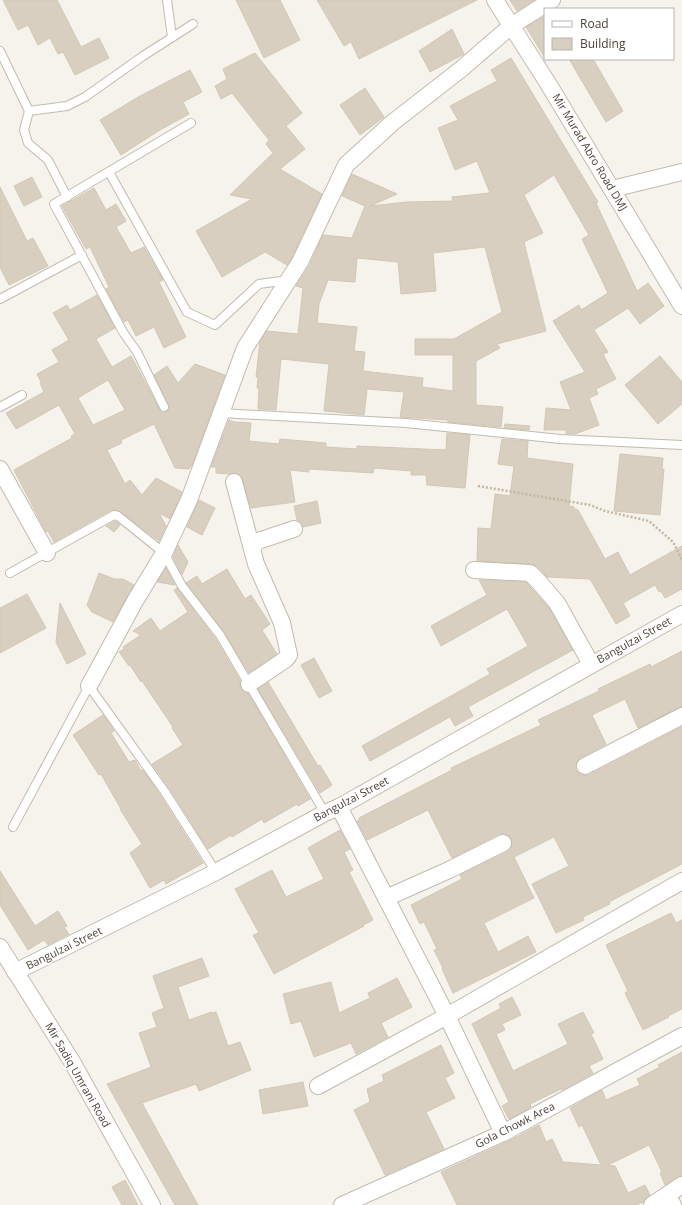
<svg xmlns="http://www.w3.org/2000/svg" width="682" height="1205" viewBox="0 0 682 1205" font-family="'Open Sans',sans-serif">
<rect width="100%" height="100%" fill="#f6f3ec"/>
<g fill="#d8cfc1" stroke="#d3c7b4" fill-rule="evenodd">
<path d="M3 0H57L81 47 99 38 109 58 75 75 63 52 58 54 50 38 38 45 28 25 18 30Z"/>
<path d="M236 0H280L300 40 264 58Z"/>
<path d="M317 0H477L359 59 351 42 344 46Z"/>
<path d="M510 0H534L517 11Z"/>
<path d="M545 16V58L526 27Z"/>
<path d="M452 29 464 54 430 72 419 51Z"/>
<path d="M255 53 302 113 286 126 305 149 280 169 322 194 292 257 287 265 265 252 222 277 196 231 252 199 230 195 273 153 266 144 269 140 232 93 221 99 215 86 227 79 223 69Z"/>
<path d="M511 58 598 202 596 203 637 291 648 283 664 306 640 324 628 308 594 330 608 352 603 354 616 379 596 389 598 394 589 398 599 425 575 434H566V430H544L546 408 571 410 560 382 585 372 553 321 579 305 581 310 608 293 582 239 589 235 554 175 524 195 543 233 524 242 546 331 497 344 500 348 476 361V405L503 407 501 427 448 422V420L400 417 404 392 367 389 364 415 324 411 329 364 281 359 276 410 258 409 259 389 257 388 258 377H256L260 342 267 331 298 334 303 288 296 286 309 266 323 235 352 238 365 206 342 196 352 174 397 194 370 206 407 202 453 201 452 197 490 193 477 161 455 170 438 128 458 120 450 106 497 81 491 70ZM485 247 502 312 454 339H415V355H453V391L422 387 423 378 363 371 365 352 354 351 357 327 317 323 319 304 328 280 355 282 357 258 398 262 401 294 436 291 433 253Z"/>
<path d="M569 59H593L623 111 606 122Z"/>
<path d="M190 70 202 92 183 102 189 114 160 130 121 155 100 120 140 96Z"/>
<path d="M365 88 384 117 360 135 340 105Z"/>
<path d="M32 177 42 197 24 206 14 186Z"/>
<path d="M0 187 27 241 33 238 48 266 9 285 0 267Z"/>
<path d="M94 188 106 210 116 204 126 221 116 227 131 253 144 247 163 280 159 282 186 337 164 348 154 327 136 336 128 320 124 322 106 289 109 287 90 247 86 249 62 206Z"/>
<path d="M97 295 115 328 96 339 112 367 131 356 161 412H167L169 407 154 375 167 366 178 383 195 364 225 375 192 465 189 469 175 468 154 424 121 440 122 443 107 450 125 484 130 480 142 495 156 478 182 492 170 519 159 513 166 526 159 541 121 512 115 510H111L54 542 48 531 46 532 14 470 72 438 71 436 75 434 59 405 16 429 6 413 44 392 40 383 41 382 37 374 59 362 52 350 69 340 53 313 67 305 70 310ZM108 380 125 410 93 425 78 398Z"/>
<path d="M660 356 682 382V404L658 424 625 385Z"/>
<path d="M229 420 234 422 251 423 249 441 279 444 280 439 326 443V447L357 449V446L446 450 447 433 470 435 465 488 427 485 426 475H411V471L374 468 373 473 309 469V472L290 470 295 502 251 508 241 476 236 473 229 474 216 473V467H211Z"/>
<path d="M505 424 530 426 529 430 504 428Z"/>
<path d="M502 439 528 441 527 458 573 464 569 506 574 507V509L578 510 605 559 618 552 630 575 682 546V589L665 598 661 591 659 592 655 585 623 603 630 616 616 624 590 579 547 577 537 566 531 564 477 561 478 528 491 529 495 494 510 496 514 466 498 464Z"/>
<path d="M620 454 663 458 662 470 664 469 660 515 614 511Z"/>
<path d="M199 500 215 508 202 535 187 527Z"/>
<path d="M317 501 321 523 303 527 301 522 297 520 294 506Z"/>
<path d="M115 521 120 525 114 532 106 526Z"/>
<path d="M178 545 188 562 182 575 173 557Z"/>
<path d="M166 568 175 585 157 582Z"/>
<path d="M227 569 245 599 251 595 270 624 262 630 277 654 249 673 224 632 186 583 197 576 202 584Z"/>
<path d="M99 573 114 579H123L134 585 113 622 92 612 87 605Z"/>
<path d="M479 580 526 582 549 608 573 650 468 707 473 716 455 726 450 717 370 761 362 746 490 674 487 669 528 646 507 609 441 646 431 626 487 595Z"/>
<path d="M177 588 215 638 240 680V685L241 689 245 692 248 693 310 799 298 806 297 804 264 823 262 819 232 837 231 835 208 849 170 789 152 764 183 745 172 728 173 727 142 681 141 682 130 665 129 666 119 652 124 649 123 647 141 635 133 631 151 618 160 631 188 612 174 590Z"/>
<path d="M27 594 46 628 0 653V608Z"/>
<path d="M60 603 86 654 67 664 56 642Z"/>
<path d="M682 651V707L678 708 638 728 625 699 592 715 606 744 580 758 577 761 576 766V770L580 774 584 775H589L682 727V864L609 902 610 904 583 917 584 920 556 933 532 884 569 866 554 837 514 857 534 898 484 923 498 952 528 936 536 952 453 993 442 969 443 968 434 950 437 949 424 922 420 924 411 905 462 879 460 875 507 852 511 849 512 844 511 838 508 835 504 834H499L452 858 428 810 367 840 357 821 359 820V818L452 770 451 768 541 725 538 720 599 691 598 689 650 664 651 667Z"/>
<path d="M314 658 332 691 319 698 301 665Z"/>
<path d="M268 682 318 766 320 765 332 785 320 793 258 689Z"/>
<path d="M103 715 114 731 111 733 129 762 135 760 141 771 143 770 160 795 203 863 166 884 164 880 150 888 130 853 142 844 120 809H121L101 774 99 775 73 735Z"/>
<path d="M340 830 350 849 344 852 353 870 349 872 373 920 363 925 364 926 274 974 253 935 259 933 235 889 272 870 286 897 324 879 308 848Z"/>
<path d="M0 871 35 926 58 911 67 926 64 927 69 934 48 945 44 940 28 950 0 905Z"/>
<path d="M671 913 676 923 682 920V1009L668 1016 669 1017 643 1030 625 993 628 991 606 945Z"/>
<path d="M202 958 209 976 178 987 189 1020 211 1012 212 1013 216 1012 228 1046 240 1042 251 1070 199 1091 196 1084 142 1103 198 1205H175L107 1084 151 1067 139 1033 157 1027 152 1013 164 1008 153 976Z"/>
<path d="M397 978 412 1007 381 1023 388 1037 356 1054 351 1043 314 1057 301 1021 291 1024 283 994 331 982 339 1013 370 998 368 993Z"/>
<path d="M512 997 521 1015 502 1024 505 1030 496 1034 513 1071 568 1044 558 1024 583 1012 594 1033 591 1034 603 1059 589 1066 593 1073 562 1090 561 1089 530 1104 531 1107 509 1119 502 1106 509 1102 472 1024 501 1008 499 1004Z"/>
<path d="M441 1045 454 1073 445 1078 455 1098 426 1112 444 1149 385 1175 354 1110 370 1102 367 1089 384 1081 382 1075Z"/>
<path d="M682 1052V1176L677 1177 665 1185 660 1173 662 1172 649 1145 608 1165 615 1166 628 1193 645 1185 650 1195 643 1202 637 1205H457L441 1172 507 1142 539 1125 546 1142 552 1139 563 1162 601 1165 582 1125 579 1127 570 1108 602 1090 606 1100 640 1085 637 1079 660 1067 658 1065Z"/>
<path d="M303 1082 308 1106 263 1114 259 1090Z"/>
<path d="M125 1180 138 1205H122L112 1187Z"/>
</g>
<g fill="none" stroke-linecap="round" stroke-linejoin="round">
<g stroke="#c2bbae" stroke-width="10">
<g id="lane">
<path d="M167 0 172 37"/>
<path d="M0 51 29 111"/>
<path d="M109 172 187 312 215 325 259 284 289 280"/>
<path d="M67 197 48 160 28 143 24 130 29 111 67 106 85 97 143 56 193 24"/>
<path d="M0 299 82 255"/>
<path d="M0 407 22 395"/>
<path d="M164 407 137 352 123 332 54 204 191 123"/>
<path d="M221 413 406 423 560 439 682 445"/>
<path d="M10 573 114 515 118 516 164 553 182 586 220 635 325 813"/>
<path d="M13 827 89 686 165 792 216 872"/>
</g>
</g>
<g stroke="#c2bbae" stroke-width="18">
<g id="street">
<path d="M495 0 549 85 682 306"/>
<path d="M612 189 682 172"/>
<path d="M0 469 47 553"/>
<path d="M234 482 256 564 282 623 289 655 286 659 249 684"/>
<path d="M252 547 258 541 294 529"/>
<path d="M474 570 530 573 539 582 557 603 591 664"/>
<path d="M89 686 135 601 164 553 189 500 245 348 300 262 346 165 392 123 460 70 511 26 552 0"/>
<path d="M585 766 682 716"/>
<path d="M339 807 447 1016 503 1133"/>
<path d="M386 898 449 870 503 843"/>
<path d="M0 947 71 1060 152 1205"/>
<path d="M15 972 216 872 325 813 339 807 682 614"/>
<path d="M318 1086 447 1016 682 881"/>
<path d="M342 1205 503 1133 682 1036"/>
<path d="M652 1205 667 1195"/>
<path d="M673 1205 667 1195 682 1185"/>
</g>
</g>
<path stroke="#c4b79f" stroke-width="2.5" stroke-dasharray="2 2" stroke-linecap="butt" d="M478 486 590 505 605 511 649 521 673 542 682 560"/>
<use href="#lane" stroke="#fff" stroke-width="8"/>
<use href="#street" stroke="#fff" stroke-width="16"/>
</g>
<g text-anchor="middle" stroke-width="4" stroke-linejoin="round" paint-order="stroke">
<g font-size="11" fill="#4b4439" stroke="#fff">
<text transform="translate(590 152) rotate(59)" y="4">Mir Murad Abro Road DMJ</text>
<text transform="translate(634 640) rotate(-29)" y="4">Bangulzai Street</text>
<text transform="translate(351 799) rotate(-28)" y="4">Bangulzai Street</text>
<text transform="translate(64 948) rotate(-26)" y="4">Bangulzai Street</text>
<text transform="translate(78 1075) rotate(60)" y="4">Mir Sadiq Umrani Road</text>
<text transform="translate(515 1125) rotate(-27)" y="4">Gola Chowk Area</text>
</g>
</g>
<rect x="544" y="8" width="130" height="52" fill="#ffffff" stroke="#b7b4b0"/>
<rect x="552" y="21" width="20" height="6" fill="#ffffff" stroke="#b7b4b0"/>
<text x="580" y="28" font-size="12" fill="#4b4439">Road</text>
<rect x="552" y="38" width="20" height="12" fill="#d8cfc1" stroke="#b7b4b0"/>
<text x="580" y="48" font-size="12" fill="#4b4439">Building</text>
</svg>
